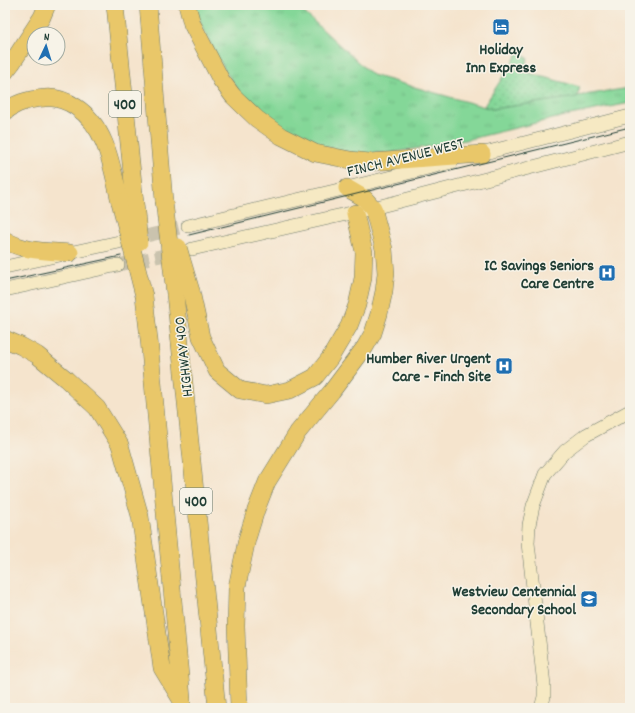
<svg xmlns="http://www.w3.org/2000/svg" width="635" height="713" viewBox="0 0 635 713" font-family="Dekko,sans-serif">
<defs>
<pattern id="grass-tufts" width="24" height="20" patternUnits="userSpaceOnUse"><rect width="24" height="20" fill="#84d798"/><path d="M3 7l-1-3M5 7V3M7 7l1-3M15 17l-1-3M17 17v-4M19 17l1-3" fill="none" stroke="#72b984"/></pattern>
<pattern id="park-dots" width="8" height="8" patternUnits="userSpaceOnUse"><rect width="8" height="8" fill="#84d798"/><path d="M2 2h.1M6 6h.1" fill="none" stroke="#72b984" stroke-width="1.8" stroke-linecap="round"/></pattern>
</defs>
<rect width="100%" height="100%" fill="#f7f3e8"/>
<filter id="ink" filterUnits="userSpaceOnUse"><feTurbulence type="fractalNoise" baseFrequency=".025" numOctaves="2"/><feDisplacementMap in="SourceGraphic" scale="8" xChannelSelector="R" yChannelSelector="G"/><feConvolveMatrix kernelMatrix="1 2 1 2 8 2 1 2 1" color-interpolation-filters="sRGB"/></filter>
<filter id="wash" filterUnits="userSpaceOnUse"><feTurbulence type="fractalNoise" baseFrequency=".012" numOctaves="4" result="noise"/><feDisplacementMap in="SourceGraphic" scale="16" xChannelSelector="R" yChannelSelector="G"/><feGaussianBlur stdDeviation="0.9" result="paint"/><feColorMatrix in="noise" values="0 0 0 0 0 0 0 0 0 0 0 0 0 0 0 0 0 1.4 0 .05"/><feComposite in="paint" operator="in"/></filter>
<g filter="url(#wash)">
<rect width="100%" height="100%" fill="#f5e4cd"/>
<path fill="url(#grass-tufts)" stroke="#528a66" d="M195 5H296L372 75 492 109 630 88V103L565 116 466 140 390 153H372L367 156 304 142 249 105 226 73 203 30Z"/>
<path fill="url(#park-dots)" stroke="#528a66" d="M519 52 528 58 526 67 530 68 529 73 580 87 577 97 492 109 484 106Z"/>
</g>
<g filter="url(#ink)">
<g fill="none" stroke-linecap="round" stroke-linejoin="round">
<g stroke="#cac3ae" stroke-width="13" stroke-dasharray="13 6" stroke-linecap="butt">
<path d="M129 240 188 226"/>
<path d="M118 265 179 252"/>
</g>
<g stroke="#6a776a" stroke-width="14">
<g id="secondary">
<path d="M473 156 630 116"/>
<path d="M188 226 347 188 452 162"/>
<path d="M192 249 373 208 630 142"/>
<path d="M5 267 119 242"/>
<path d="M5 290 118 265"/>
<path d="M541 708 544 697V685L528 543 529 525 533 506 545 474 565 451 586 435 630 411"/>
</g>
</g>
<g stroke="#6a776a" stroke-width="18">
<g id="highway">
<path d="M115 5 135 203"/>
<path d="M148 5 164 201"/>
<path d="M187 5 192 24 221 80 233 96 257 119 281 136 315 153 350 160 369 162 386 161 482 154"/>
<path d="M5 72 12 63 42 17 47 5"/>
<path d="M5 112C16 102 30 99 45 98 56 97 67 101 76 107 108 128 112 169 120 202"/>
<path d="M5 240C24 252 48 251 70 253"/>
<path d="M191 291 201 337 217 371 240 390 266 395 290 390 315 377 330 358 349 326 357 305 363 278 364 252 355 213"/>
<path d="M175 294 217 708"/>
<path d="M144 296 149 339 182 698"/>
<path d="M5 339 21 346 37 355 66 379 97 408 120 445 140 516 162 668 182 701"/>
<path d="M239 708 236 626 237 587 247 539 256 510 267 482 298 432 332 391 365 347 373 333 379 314 384 291 386 273 384 249 373 208 364 198 347 188"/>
</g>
</g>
<use href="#secondary" stroke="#f6e9c3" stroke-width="13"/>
<use href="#highway" stroke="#e9c769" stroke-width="17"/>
<g stroke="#1f3d34" stroke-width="1">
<path d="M189 235 630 127"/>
<path d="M5 281 121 256"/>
</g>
<g stroke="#6a776a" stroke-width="18" stroke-linecap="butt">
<g id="highway-bridge">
<path d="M164 201 175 294"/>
<path d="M120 202 144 296"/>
<path d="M135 203 139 242"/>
<path d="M178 247 191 291"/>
</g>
</g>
<use href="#highway-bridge" stroke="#e9c769" stroke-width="17"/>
</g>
</g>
<defs>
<g id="hotel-square" transform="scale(0.9)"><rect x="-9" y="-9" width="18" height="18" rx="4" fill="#1f6fb2" stroke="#f7f3e8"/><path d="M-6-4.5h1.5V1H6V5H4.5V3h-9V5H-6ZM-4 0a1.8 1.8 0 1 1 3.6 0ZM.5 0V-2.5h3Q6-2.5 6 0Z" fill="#fff"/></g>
<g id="hospital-square" transform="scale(0.9)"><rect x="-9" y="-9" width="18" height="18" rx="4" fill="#1f6fb2" stroke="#f7f3e8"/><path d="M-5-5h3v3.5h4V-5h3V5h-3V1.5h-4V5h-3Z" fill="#fff"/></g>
<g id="school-square" transform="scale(0.9)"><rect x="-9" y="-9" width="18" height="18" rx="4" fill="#1f6fb2" stroke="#f7f3e8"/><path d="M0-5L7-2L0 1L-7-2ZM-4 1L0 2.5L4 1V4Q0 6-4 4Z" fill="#fff"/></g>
</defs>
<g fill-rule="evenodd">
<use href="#hotel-square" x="501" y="27"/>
<use href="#hospital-square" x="607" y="273"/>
<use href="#hospital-square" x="504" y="366"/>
<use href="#school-square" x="589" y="599"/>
</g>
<g text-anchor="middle" stroke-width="3" stroke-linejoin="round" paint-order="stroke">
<g fill="#f7f3e8" stroke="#60746a" stroke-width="1">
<rect x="109" y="91" width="32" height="26" rx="3"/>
<rect x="180" y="488" width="32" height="26" rx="3"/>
</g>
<g font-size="15" font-weight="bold" fill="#1f3d34">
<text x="125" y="109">400</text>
<text x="196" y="506">400</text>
</g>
<g font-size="16" font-weight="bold" fill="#1f3d34" stroke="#f7f3e8" text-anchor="end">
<text x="501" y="54" text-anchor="middle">Holiday<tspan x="501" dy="18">Inn Express</tspan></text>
<text x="594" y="270">IC Savings Seniors<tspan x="594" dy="18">Care Centre</tspan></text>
<text x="491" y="363">Humber River Urgent<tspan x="491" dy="18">Care - Finch Site</tspan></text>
<text x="576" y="596">Westview Centennial<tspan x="576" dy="18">Secondary School</tspan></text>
</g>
<g font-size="16" fill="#1f3d34" stroke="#f7f3e8">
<text transform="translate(405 156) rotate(-14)" y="6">FINCH AVENUE WEST</text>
<text transform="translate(182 357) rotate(-96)" y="6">HIGHWAY 400</text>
</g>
</g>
<rect width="635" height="713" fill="none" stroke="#f7f3e8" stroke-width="20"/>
<g transform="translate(46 46) rotate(4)"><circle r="19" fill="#f7f3e8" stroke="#a1aaa0"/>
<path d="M0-3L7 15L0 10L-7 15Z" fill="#1f6fb2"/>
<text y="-6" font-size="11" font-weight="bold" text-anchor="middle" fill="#1f3d34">N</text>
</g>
</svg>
